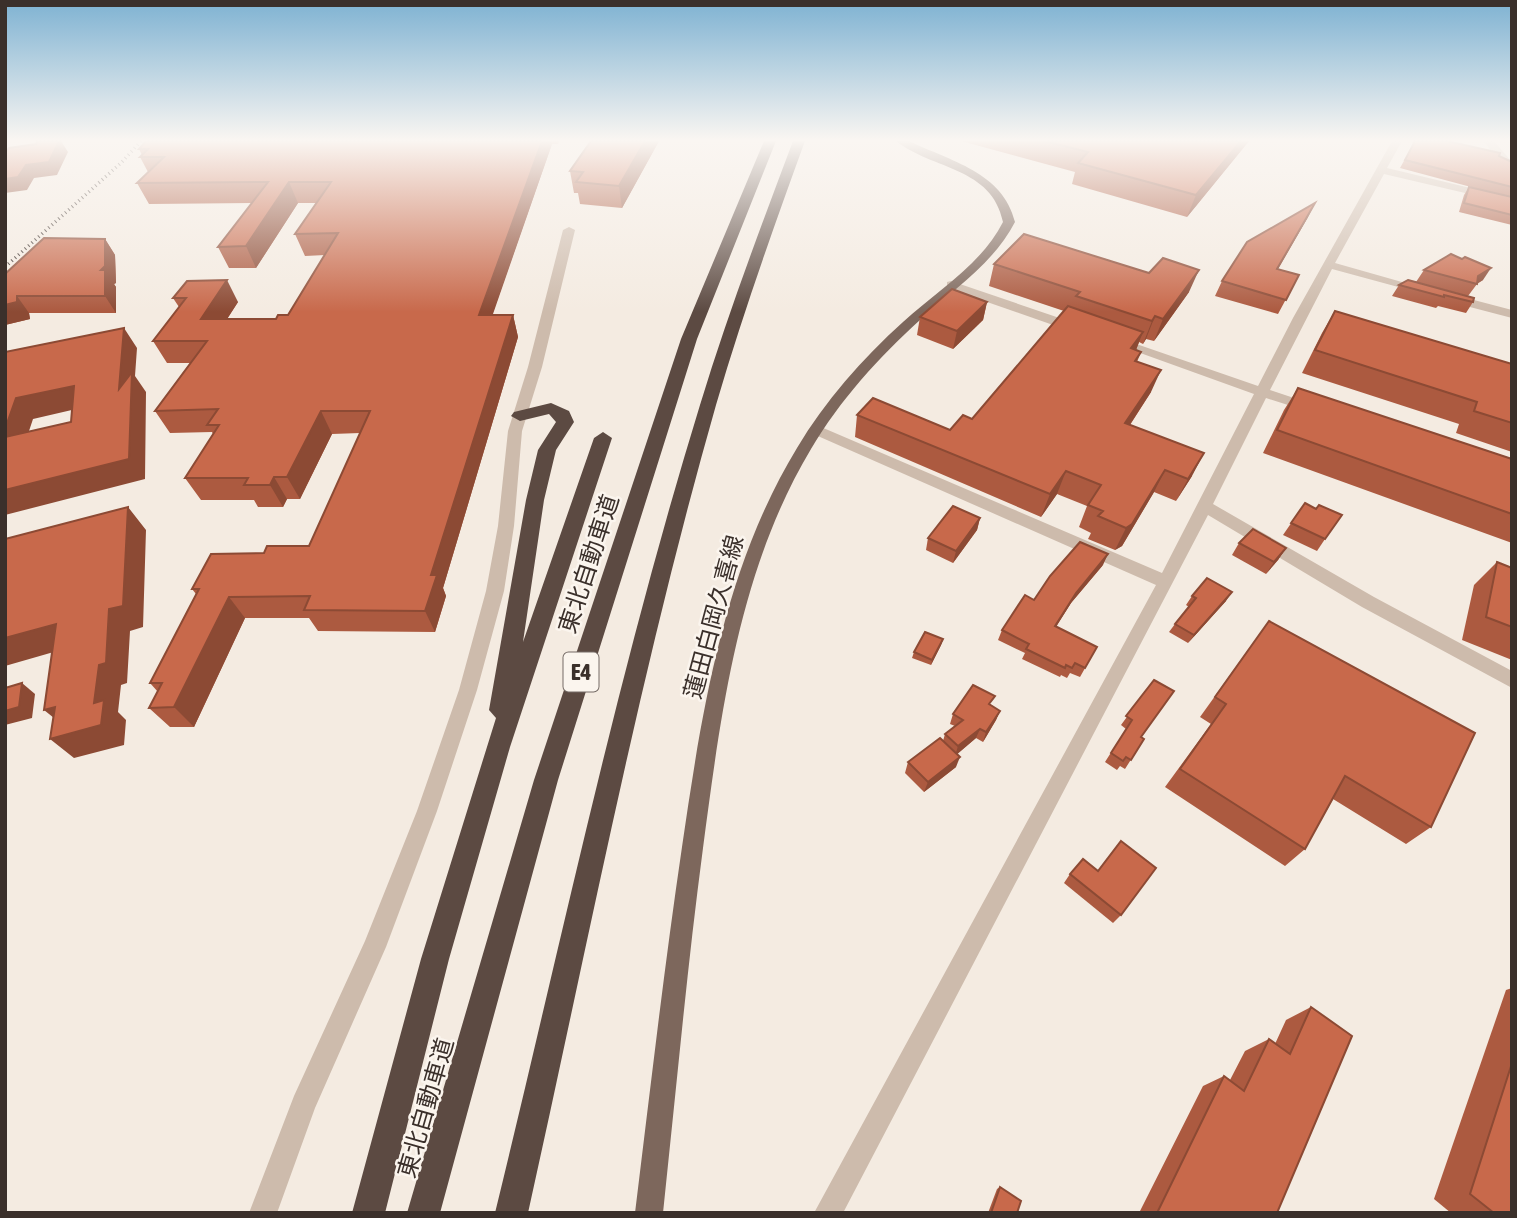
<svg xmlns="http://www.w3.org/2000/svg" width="1517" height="1218" viewBox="0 0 1517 1218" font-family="'Asap Condensed','Noto Sans JP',sans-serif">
<rect width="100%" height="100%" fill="#f4ebe1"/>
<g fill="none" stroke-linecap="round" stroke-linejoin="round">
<g fill="#cdbbac" fill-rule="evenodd">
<path d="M1392 141H1402L1387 168 1512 198V204L1384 174 1335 263 1430 290 1424 294 1332 269 1270 390 1315 405 1317 408 1310 412 1266 398 1213 504 1374 597 1512 671V688L1362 607 1208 515 843 1213H814L1156 585 811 433 809 430 816 425 821 427 1162 573 1254 394 1107 341 1109 338H1119L1258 386 1293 318Z"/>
<path d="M1484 141H1494L1512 162V170L1498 161Z"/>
<path d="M569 227 575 230 542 367 522 431 514 526 504 591 477 690 437 811 386 947 315 1108 277 1213H249L294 1096 365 941 417 811 459 690 486 591 498 526 508 431 528 367 563 230Z"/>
<path d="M951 281 1083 326 1084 329 1078 333 1073 332 947 288V282Z"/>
<path d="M1451 294 1512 310V318L1447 301 1445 298Z"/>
</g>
<path fill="#7d675c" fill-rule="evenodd" d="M896 141H909C950 161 1003 172 1015 222 993 264 954 289 920 320 879 357 840 400 811 449 739 569 721 712 703 848 687 969 676 1091 663 1213H635C650 1091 664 969 682 847 702 710 724 568 797 448 825 401 862 359 903 322 938 290 981 265 1003 222 992 167 933 170 896 141Z"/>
<g fill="#5c4a42" fill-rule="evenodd">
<path d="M764 141H776L697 339 558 780 440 1213H407L534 780 681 339Z"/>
<path d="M793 141H805C773 229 742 316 716 405 640 671 588 943 528 1213H495C561 943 618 671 700 405 727 316 760 229 793 141Z"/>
<path d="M551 403 569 411 574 422 556 450 544 500 523 642 594 438 603 432 612 438 510 747 449 959 385 1213H352L421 959 496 718 489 710 526 500 538 450 556 422 549 414 520 421 511 416 514 412Z"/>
</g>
<path stroke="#3b302b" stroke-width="3.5" stroke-dasharray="1 3.5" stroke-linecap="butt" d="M5 267 122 162 141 141"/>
</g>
<g fill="#ac5a40">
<path d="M146 141H559L558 144H552L492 315H513L518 337 443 588 446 596 435 632 318 631 309 618H245L194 727H170L149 708 158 692 150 683 196 594 192 589 264 553 309 546 360 433 332 434 300 499H287L283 507H258L254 500H201L185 478 213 434 212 432 170 433 155 411 190 363H167L153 341 179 307 173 298 187 281 238 302 227 319H276L288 315 325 255 305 256 295 234 317 203H298L256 268H229L218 247 252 203 149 204 137 183 148 172 140 157 142 155 139 149Z"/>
<path d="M591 141H659L622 208 580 204 578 193H574L570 171Z"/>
<path d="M961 141H1249L1187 217 1072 184 1075 172Z"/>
<path d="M1415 141 1499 156 1512 162V225L1459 212 1464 195 1469 187 1486 191 1400 168Z"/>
<path d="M1308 217 1278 269 1299 275 1278 314 1215 296 1222 281Z"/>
<path d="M105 239 115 255 116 283 114 284 116 287V313H29L30 319 5 325V274Z"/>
<path d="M994 264 1189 292 1154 341 1146 339 1143 344 1139 342 1136 350 1141 352 1137 362 1151 392 1130 425 1192 476 1176 501 1154 492 1122 546 1115 550 1088 539 1091 533 1079 527 1087 506 1057 494 1041 517 855 437 857 415 950 430 972 419 1064 311 989 286Z"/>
<path d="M1424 270 1483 280 1477 284 1468 296 1416 282Z"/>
<path d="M1408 280 1473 302 1466 313 1438 306 1436 308 1392 296 1399 285Z"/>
<path d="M987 302 983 320 953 349 917 335 920 317Z"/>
<path d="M1335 311 1512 364V452L1456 433 1459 424 1302 373 1322 333Z"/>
<path d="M1298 388 1510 458 1512 454V543L1263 453 1284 410Z"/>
<path d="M1305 503 1325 539 1317 551 1283 535Z"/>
<path d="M980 518 977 530 953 563 926 550 928 538Z"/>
<path d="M1239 543 1286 548 1278 560 1266 574 1232 555Z"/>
<path d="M1497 562 1512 568V660L1462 640 1474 585Z"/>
<path d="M1103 565 1071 603 1056 627 1097 647 1080 677 1070 673 1067 678 1061 675 1060 677 1022 659 1025 653 998 640 1002 630 1034 600Z"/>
<path d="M1192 596 1226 601 1188 643 1169 632 1175 624 1189 607 1186 605Z"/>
<path d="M1269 621 1431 827 1406 844 1333 799 1305 849 1285 866 1165 787 1211 724 1200 717Z"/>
<path d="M943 639 941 645 931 665 912 658 914 652Z"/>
<path d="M1154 680 1141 737 1144 739 1125 769 1120 766 1117 770 1105 762 1126 729 1121 725Z"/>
<path d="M991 705 1000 711 996 720 983 742 976 738 957 754 956 767 924 792 905 773 908 762 943 741 945 734 955 726 950 724 953 714Z"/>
<path d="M1070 874 1121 915 1113 923 1064 883Z"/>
<path d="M1512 988V1213H1451L1434 1199 1506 990Z"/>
<path d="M1311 1007 1277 1213H1139L1203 1086 1224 1076 1230 1080 1245 1051 1269 1039 1275 1044 1286 1020Z"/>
<path d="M1000 1187 1017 1213H988L997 1189Z"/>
</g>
<g fill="#8c4a34">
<path d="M59 141H61L68 152 57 175 34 178 27 190 5 193V179Z"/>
<path d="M542 141H551L552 144 485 337 479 315Z"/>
<path d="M645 141H659L622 208 619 186Z"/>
<path d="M1241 141H1249L1187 217 1196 195Z"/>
<path d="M289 182 298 203 256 268 246 246Z"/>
<path d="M1315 203 1308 217 1269 283 1277 269Z"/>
<path d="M105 239 115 255 116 283 114 284 116 287V313L105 296 101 270Z"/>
<path d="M1491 268 1483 280 1476 284 1478 276Z"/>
<path d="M1199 270 1189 292 1154 341 1163 319Z"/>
<path d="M227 280 238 302 213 341 201 319Z"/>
<path d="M17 296 29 313 30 319 5 325V305Z"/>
<path d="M987 302 983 320 953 349 957 331Z"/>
<path d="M513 315 518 337 443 588 446 596 435 632 425 611 431 575Z"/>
<path d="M1155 316 1146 339 1143 344 1152 321Z"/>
<path d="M124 328 137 348 135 376 146 392 145 479 5 515V490L119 389Z"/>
<path d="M1143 332 1134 355 1131 348Z"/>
<path d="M1161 370 1151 392 1116 446 1125 423Z"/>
<path d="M74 386 89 406 33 419 23 449 5 453V429L16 398Z"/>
<path d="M321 411 332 434 300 499 287 477Z"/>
<path d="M1204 453 1192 476 1176 501 1188 479Z"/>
<path d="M1165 470 1154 492 1122 546 1115 550 1126 528Z"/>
<path d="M1066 471 1057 494 1041 517 1050 494Z"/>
<path d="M274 477 287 499 283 507 270 485Z"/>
<path d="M128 507 146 530 143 627 130 631 127 683 121 685 118 712 126 720 124 745 74 758 50 739 94 703 99 665Z"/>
<path d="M980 518 977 530 953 563 956 551Z"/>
<path d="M1286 548 1278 560 1266 574 1274 562Z"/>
<path d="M1108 554 1103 565 1071 603 1050 636 1055 626 1076 593Z"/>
<path d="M1232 592 1226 601 1188 643 1194 635Z"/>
<path d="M229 597 245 618 194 727 174 707Z"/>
<path d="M56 624 78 645 5 666V638Z"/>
<path d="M943 639 941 645 931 665 932 660Z"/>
<path d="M22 683 35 694 32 718 5 725V711Z"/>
<path d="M55 707 69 730 44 710Z"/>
<path d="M1000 711 996 720 983 742 986 732Z"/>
<path d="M980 729 976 738 955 756 958 746Z"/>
<path d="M960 757 956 767 924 792 928 782Z"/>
</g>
<g fill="#c8694b" stroke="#8c4a34" stroke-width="2">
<path d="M37 141H59L49 162 26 165 18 177 5 179V153L9 148 36 144Z"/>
<path d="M146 141H542L479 315H513L431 575H437L425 611 304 610 310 596 229 597 174 707 149 708 162 683H150L199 589H192L211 554 264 553 267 546H309L370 411H321L287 477H274L270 485H244L248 478H185L219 425H207L218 409 155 411 207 341H153L186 298H173L187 281 227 280 201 319H276L278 315H288L338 233 295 234 331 182H289L246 246 218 247 268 182 137 183 164 157H140L148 149H139Z"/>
<path d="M591 141H645L619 186 576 182 583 172 570 171Z"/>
<path d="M1045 141H1241L1196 195 1078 163 1088 152Z"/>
<path d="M1415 141H1447L1500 153 1499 156 1512 162V187L1405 160Z"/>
<path d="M1469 187 1512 197V215L1464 203Z"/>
<path d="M1315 203 1277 269 1299 275 1286 300 1222 281 1247 242Z"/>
<path d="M1024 234 1149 273 1163 258 1199 270 1163 319 1155 316 1152 321 1076 296 1080 292 994 264Z"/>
<path d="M44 238 105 239V266L101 270H105V296H17V302L5 305V274Z"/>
<path d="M1451 254 1462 259 1465 257 1491 268 1478 276 1477 284 1424 270Z"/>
<path d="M1408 280 1474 298 1473 302 1444 295V297L1399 285Z"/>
<path d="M952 289 987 302 957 331 920 317Z"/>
<path d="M1068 306 1143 332 1131 348 1141 352 1135 361 1161 370 1125 423 1204 453 1188 479 1165 470 1132 524 1126 528 1098 516 1103 511 1088 505 1101 485 1066 471 1050 494 857 415 873 398 950 430 963 415 972 419Z"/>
<path d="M1335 311 1512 364V423L1474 411 1477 402 1315 350Z"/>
<path d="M124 328 119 389 132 372 129 459 5 490V437L71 422 74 386 16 398 5 429V352Z"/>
<path d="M1298 388 1512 459V514L1277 430Z"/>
<path d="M1305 503 1316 509 1319 505 1342 515 1325 539 1291 523Z"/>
<path d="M953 506 980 518 956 551 928 538Z"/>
<path d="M128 507 123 606 109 609 106 663 99 665 94 703 104 700 101 725 50 739 55 707 44 710 56 624 5 638V539Z"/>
<path d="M1253 529 1286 548 1274 562 1239 543Z"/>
<path d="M1080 542 1108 554 1076 593 1055 626 1097 647 1085 668 1075 663 1072 668 1066 665 1065 668 1026 649 1029 644 1002 630 1025 595 1034 600 1050 576Z"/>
<path d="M1497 562 1512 568V627L1486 617Z"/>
<path d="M1207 578 1232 592 1194 635 1175 624 1196 598 1192 596Z"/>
<path d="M1269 621 1475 733 1431 827 1345 776 1305 849 1180 769 1226 704 1215 697Z"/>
<path d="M925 632 943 639 932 660 914 652Z"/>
<path d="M1154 680 1174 691 1141 737 1144 739 1131 760 1126 757 1123 761 1111 753 1132 720 1126 716Z"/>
<path d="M22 683 19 707 5 711V688Z"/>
<path d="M973 685 995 696 989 704 1000 711 986 732 980 729 958 746 945 734 963 720 953 714Z"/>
<path d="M940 738 960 757 928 782 908 762Z"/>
<path d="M1121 841 1156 868 1121 915 1070 874 1083 859 1098 871Z"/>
<path d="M1311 1007 1352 1036 1277 1213H1157L1224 1076 1244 1091 1269 1039 1290 1054Z"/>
<path d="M1512 1063V1213H1494L1470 1194Z"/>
<path d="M1000 1187 1021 1201 1017 1213H991Z"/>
</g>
<linearGradient id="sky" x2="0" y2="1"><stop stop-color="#7eb2d2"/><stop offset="0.45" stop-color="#faf6f2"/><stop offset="1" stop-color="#faf6f2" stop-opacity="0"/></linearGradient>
<rect width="1517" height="312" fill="url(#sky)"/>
<g text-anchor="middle" stroke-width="5" stroke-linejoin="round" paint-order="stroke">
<rect fill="#fbf5ee" stroke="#756b66" stroke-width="2" x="563.5" y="652.5" width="35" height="39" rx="5"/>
<g font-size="23" font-weight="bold" fill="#3b302b">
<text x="581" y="680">E4</text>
</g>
<g font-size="24" fill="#3b302b" stroke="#fbf5ee">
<text transform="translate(589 564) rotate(-72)" y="8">東北自動車道</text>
<text transform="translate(714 617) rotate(-75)" y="8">蓮田白岡久喜線</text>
<text transform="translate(426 1108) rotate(-74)" y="8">東北自動車道</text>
</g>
</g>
<rect width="1517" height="1218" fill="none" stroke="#3b302b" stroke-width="14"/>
</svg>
